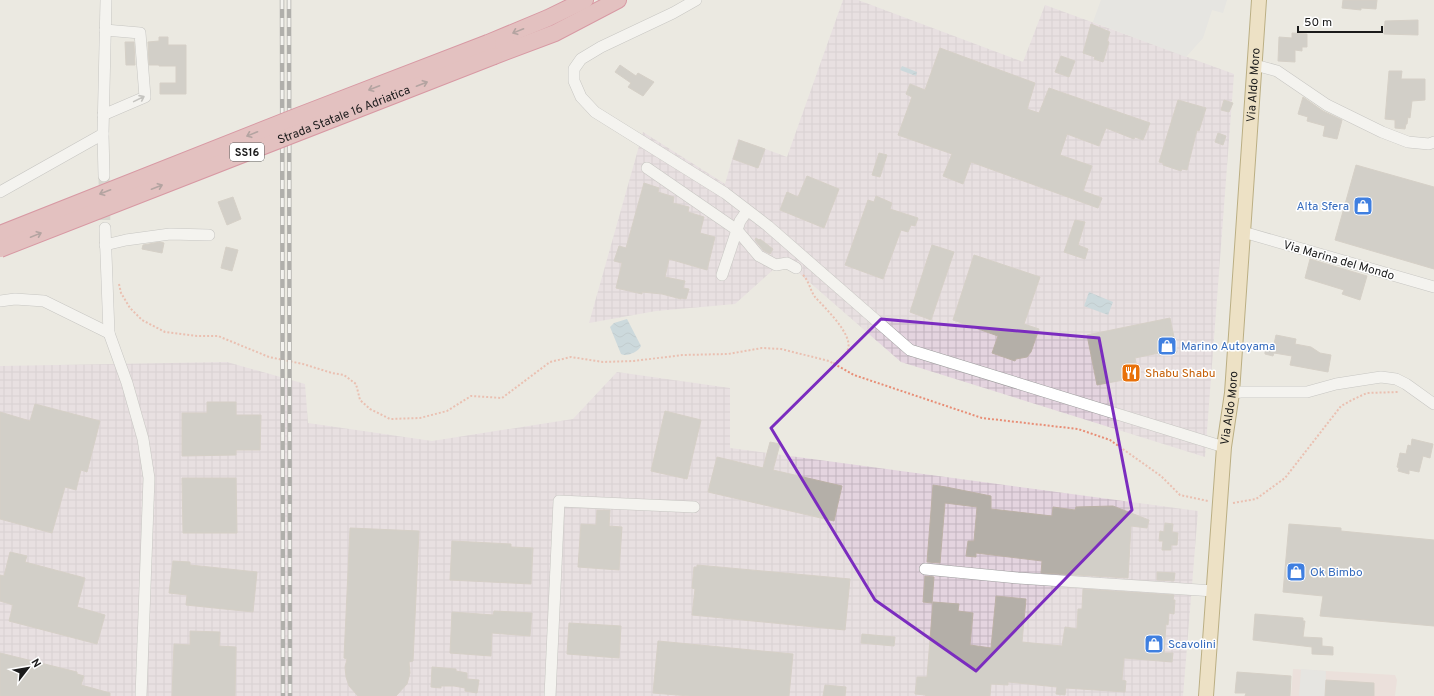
<svg xmlns="http://www.w3.org/2000/svg" width="1434" height="696" viewBox="0 0 1434 696" font-family="Overpass,sans-serif">
<defs>
<pattern id="industrial-grid" width="8" height="8" patternUnits="userSpaceOnUse"><rect width="8" height="8" fill="#e4d4df"/><path d="M0 4h8M4 0v8" fill="none" stroke="#c3b5bf"/></pattern>
<pattern id="water-waves" width="16" height="10" patternUnits="userSpaceOnUse"><rect width="16" height="10" fill="#a7c5d4"/><path d="M0 5q4-4 8 0t8 0" fill="none" stroke="#8fa9b5"/></pattern>
</defs>
<rect width="100%" height="100%" fill="#ebe9e1"/>
<path fill="#ebd6d2" d="M1293 669 1395 675 1397 680 1395 696H1291Z"/>
<g fill="url(#industrial-grid)">
<path d="M843 0H858L1023 62 1045 5 1234 74 1205 457 901 362 784 260 735 304 656 311 589 323 643 132 725 184 738 139 787 157Z"/>
<path d="M227 362 305 384 308 423 432 441 573 419 617 372 730 388V448L1198 511 1183 696H0V366Z"/>
</g>
<g fill="#dfdfdf">
<path d="M1101 0H1227L1223 13 1212 10 1203 38 1186 57 1093 22Z"/>
<path d="M1301 669 1326 671 1325 696H1299Z"/>
</g>
<g fill="url(#water-waves)">
<path d="M902 66 917 72 916 76 900 70Z"/>
<path d="M1089 292 1113 302 1108 315 1084 306Z"/>
<path d="M627 319 641 346C638 352 627 357 621 354L610 327 614 323Z"/>
</g>
<g fill="#b4afa8" stroke="#bbb1a6">
<path d="M1343 0H1377L1376 9 1361 8V10L1342 8Z"/>
<path d="M1418 20V35L1384 34 1385 21Z"/>
<path d="M1091 24 1110 32 1107 41 1109 42 1103 62 1094 59 1095 57 1083 53Z"/>
<path d="M1292 33 1307 34V47H1302V51L1295 50V62L1278 61 1279 37 1292 38Z"/>
<path d="M159 37H168V45H186V94H160V83H176V66H159V65H149L148 42 159 41Z"/>
<path d="M125 42H134L135 65H126Z"/>
<path d="M940 48 1035 83 1027 109 1039 113 1049 88 1150 123 1143 140 1135 137 1134 139 1106 128 1099 146 1067 134 1060 155 1092 166 1083 191 1102 198 1098 208 971 162 963 184 943 176 952 154 898 135 912 97 906 94 910 84 925 90Z"/>
<path d="M1061 56 1075 61 1069 77 1055 72Z"/>
<path d="M620 65 636 76 638 73 654 82 643 96 628 87 631 83 615 72Z"/>
<path d="M1389 71H1402L1401 79H1425V100L1412 101 1410 118 1408 117 1407 124H1406L1405 129 1395 128V120L1385 119Z"/>
<path d="M1303 97 1323 111 1342 120 1337 139 1323 136 1325 126 1307 121 1308 117 1298 114Z"/>
<path d="M1178 100 1206 108 1199 131 1197 130 1187 170 1182 169 1181 171 1163 165V163L1159 162Z"/>
<path d="M1224 100 1233 103 1229 112 1221 110Z"/>
<path d="M1218 133 1226 136 1223 145 1215 142Z"/>
<path d="M739 140 765 149 758 168 733 159Z"/>
<path d="M879 153 887 155 880 177 872 175Z"/>
<path d="M1356 165 1434 187V269L1335 240Z"/>
<path d="M807 176 839 189 824 228 780 210 787 192 798 197Z"/>
<path d="M644 183 659 188 658 192 674 197 673 203 689 207 688 212 704 217 700 233 715 237 707 270 669 259 665 277 685 281 683 288 689 289 686 299 681 298V299L662 294 642 292V294L616 288 622 263 614 261 619 246 626 248Z"/>
<path d="M876 196 892 203 890 209 918 218 915 226 911 225 908 232 901 230 883 279 845 265 868 200 874 202Z"/>
<path d="M233 197 241 219 227 225 218 202Z"/>
<path d="M1075 220 1085 222 1078 245 1088 249 1085 259 1064 252Z"/>
<path d="M756 238 759 240 760 239 773 249 770 254 763 250 755 240Z"/>
<path d="M160 242 164 243 162 253 142 249 143 245Z"/>
<path d="M932 245 954 252 931 320 910 312Z"/>
<path d="M226 247 238 250 232 271 221 268Z"/>
<path d="M974 255 1040 277 1024 324 1039 329 1031 352 1027 357 1016 359 1015 361 992 353 998 336 953 320Z"/>
<path d="M1310 259 1367 276 1360 300 1342 294 1344 290 1305 278Z"/>
<path d="M1170 318 1177 352 1159 355V353L1135 358 1139 377 1097 385 1087 335Z"/>
<path d="M1276 335 1296 339 1295 344 1311 347 1320 353 1331 355 1328 372 1290 365 1292 356 1274 353 1273 356 1265 354V351L1254 349V345L1274 344Z"/>
<path d="M207 402H236V415H261L260 450H236V455L182 456V413H207Z"/>
<path d="M35 404 100 421 87 472 81 470 76 490 65 487 52 533 0 519V412L30 421Z"/>
<path d="M665 411 701 420 687 479 651 471Z"/>
<path d="M1412 439 1433 444 1430 458 1423 456 1419 472 1409 470V474L1398 471 1399 468 1397 467 1400 453 1406 454 1408 445 1411 446Z"/>
<path d="M770 442 780 444 773 470 842 486 834 521 708 492 717 457 763 468Z"/>
<path d="M182 478H236L237 533H183Z"/>
<path d="M933 485 946 487 991 496V509L1052 516 1053 507 1075 510 1076 507 1113 506 1149 520 1147 528 1131 526 1128 578 1041 573 1042 561 976 553V557L966 556 968 541H974L977 507 945 503 940 563 927 562Z"/>
<path d="M597 510H610L609 526 622 527 619 570 578 567 581 524 596 525Z"/>
<path d="M1165 523 1173 524 1172 532 1178 533 1177 545H1171V550H1162L1163 541H1159L1160 531 1164 532Z"/>
<path d="M1289 524 1341 528V531L1434 540V626L1320 616 1323 596 1283 592Z"/>
<path d="M350 528 419 531 413 661 409 662 410 673 407 684 396 696H358L349 686 346 677 345 667 347 659 344 658Z"/>
<path d="M452 541 511 544V547L533 548 531 584 450 580Z"/>
<path d="M10 552 27 556 25 562 85 578 77 607 105 615 97 644 9 621 13 605 0 601V575L4 576Z"/>
<path d="M173 561 190 562V565L257 572 253 612 186 605 187 595 169 593Z"/>
<path d="M697 565 850 579 845 630 692 615 695 589 692 588 694 567H697Z"/>
<path d="M1157 572 1175 573 1174 581 1157 580Z"/>
<path d="M925 576 934 577 932 603 923 602Z"/>
<path d="M1083 589 1174 595 1173 600H1175L1174 614 1169 613 1168 625 1166 624 1164 653H1173L1172 662 1124 658 1122 680 1126 681 1125 692 1066 688 1065 695 1056 694 1057 687 1008 682V685L991 684 990 696H925L926 695 915 694 917 677H927L933 602 959 604 958 611 973 613 970 645 991 648 996 596 1026 599 1022 642 1062 646 1065 627 1077 629 1078 609H1082Z"/>
<path d="M494 611 532 613 530 636 492 633 491 656 450 653 452 612 493 615Z"/>
<path d="M1255 614 1303 618V621H1305L1303 637 1322 638V646L1333 647V655L1312 654V647L1253 640Z"/>
<path d="M569 623 621 626 619 658 567 654Z"/>
<path d="M190 631 220 632 219 646 236 647 235 696H172L174 644 190 645Z"/>
<path d="M862 634 895 637 894 646 861 643Z"/>
<path d="M658 641 793 654 789 696H689L653 693Z"/>
<path d="M0 653 77 672V674L84 676 81 685 110 693V696H0Z"/>
<path d="M432 667 456 669V671L467 673V679L479 680 477 693 465 691V688L454 686H441V688L431 687Z"/>
<path d="M1237 672 1291 676 1290 696H1245L1246 693H1235Z"/>
<path d="M1326 680 1374 683V696H1325Z"/>
<path d="M825 685 846 687 845 696H823Z"/>
</g>
<g fill="none" stroke-linecap="round" stroke-linejoin="round">
<path stroke="#c1c0b9" stroke-width="11" stroke-dasharray="11 5.5" stroke-linecap="butt" d="M104 176 105 228"/>
<g stroke="#9c9c9c" stroke-width="12">
<g id="minor">
<path d="M696 0 673 13 601 47 581 59 574 69V81L581 97 595 112 725 193 768 226 910 350 1224 447"/>
<path d="M1255 65 1277 71 1327 105 1382 132 1408 142 1429 144 1434 142"/>
<path d="M103 115 145 97 140 33 105 30"/>
<path d="M103 134 106 0"/>
<path d="M647 168 737 230 759 256 776 265 787 263 796 268"/>
<path d="M0 192 103 134 104 176"/>
<path d="M105 228 109 333 127 383 143 439 149 478 141 696"/>
<path d="M1243 232 1434 287"/>
<path d="M105 245 126 240 170 234 209 235"/>
<path d="M722 275 740 221 747 211"/>
<path d="M0 301 15 299 44 301 109 333"/>
<path d="M1232 393 1241 392H1307L1336 384 1381 377 1396 379 1406 384 1434 404"/>
<path d="M925 569 1018 578 1214 591"/>
<path d="M550 696 559 501 694 507"/>
</g>
</g>
<g stroke="#816811" stroke-width="16">
<g id="major">
<path id="s1" d="M1206 696 1224 447 1232 393 1259 0"/>
</g>
</g>
<g stroke="#c03858" stroke-width="18">
<g id="highway">
<path d="M488 43 548 18 585 0"/>
<path d="M494 56 555 33 618 0"/>
</g>
</g>
<g stroke="#e88e76" stroke-width="2" stroke-dasharray="2 2" stroke-linecap="butt">
<path d="M803 275C809 281 810 290 815 297 824 307 853 334 848 349 846 356 839 360 833 364"/>
<path d="M119 284 121 293 130 308 142 320 165 332 197 336H218L269 357 303 364 332 373 344 375 356 384 360 400 370 409 390 419 420 418 447 411 471 396 502 398 550 362 571 357 603 362 634 361 682 355 728 354 762 348 781 349 829 361 854 375 982 418 1078 429 1110 440 1161 476 1180 495 1208 501"/>
<path d="M1233 503 1256 499 1285 478 1341 406 1354 399 1367 393 1399 392"/>
</g>
<use href="#minor" stroke="#fff" stroke-width="11"/>
<use href="#major" stroke="#f0d7a2" stroke-width="14"/>
<use href="#highway" stroke="#da9197" stroke-width="16"/>
<g stroke="#696969" stroke-width="4.5">
<g id="rail">
<path d="M282 0 283 696"/>
<path d="M289 0 290 696"/>
</g>
</g>
<use href="#rail" stroke="#fff" stroke-width="3" stroke-dasharray="9" stroke-linecap="butt"/>
<g stroke="#c03858" stroke-width="18" stroke-linecap="butt">
<g id="highway-bridge">
<path d="M0 234 298 116 488 43"/>
<path id="s2" d="M0 249 494 56"/>
</g>
</g>
<use href="#highway-bridge" stroke="#da9197" stroke-width="16"/>
</g>
<defs><path id="oneway-shaft" d="M-6 0H5M1.5-3L5.5 0L1.5 3" fill="none" stroke-width="1.6" stroke-linecap="round" stroke-linejoin="round"/></defs>
<g stroke="#715053">
<use href="#oneway-shaft" transform="translate(518 31) rotate(158)"/>
<use href="#oneway-shaft" transform="translate(422 84) rotate(-21)"/>
<use href="#oneway-shaft" transform="translate(374 88) rotate(159)"/>
<use href="#oneway-shaft" transform="translate(252 134) rotate(158)"/>
<use href="#oneway-shaft" transform="translate(157 187) rotate(-21)"/>
<use href="#oneway-shaft" transform="translate(105 192) rotate(159)"/>
<use href="#oneway-shaft" transform="translate(36 235) rotate(-22)"/>
</g>
<use stroke="#989898" href="#oneway-shaft" transform="translate(139 99) rotate(-26)"/>
<path d="M0 0H1434V696H0ZM881 319 1099 338 1132 510 976 671 875 600 771 428Z" fill="#ebe9e1" fill-opacity=".55" fill-rule="evenodd"/>
<path fill="none" stroke="#7b2cbf" stroke-width="3" stroke-linejoin="round" d="M881 319 1099 338 1132 510 976 671 875 600 771 428Z"/>
<defs>
<g id="shop-square" transform="scale(1)"><rect x="-9" y="-9" width="18" height="18" rx="4" fill="#3f7fe0" stroke="#fff"/><path d="M-5-2.5h2.3a2.7 3.5 0 0 1 5.4 0H5L5.5 6h-11ZM-1.5-2.5h3a1.5 2.3 0 0 0-3 0Z" fill="#fff"/></g>
<g id="restaurant-square" transform="scale(1)"><rect x="-9" y="-9" width="18" height="18" rx="4" fill="#e8710a" stroke="#fff"/><path d="M-5-6h1v4h1v-4h1v4h1v-4h1v5L-1.5 .5V6h-2V.5L-5-1ZM5-6V6H3V1.5H1.5Q1.5-4 5-6Z" fill="#fff"/></g>
</defs>
<g fill-rule="evenodd">
<use href="#shop-square" x="1363" y="206"/>
<use href="#shop-square" x="1167" y="346"/>
<use href="#restaurant-square" x="1131" y="373"/>
<use href="#shop-square" x="1296" y="572"/>
<use href="#shop-square" x="1154" y="644"/>
</g>
<g text-anchor="middle" stroke-width="3" stroke-linejoin="round" paint-order="stroke">
<rect fill="#fff" stroke="#5f5f5f" stroke-width="1" x="230" y="143" width="34" height="18" rx="3"/>
<g font-size="11" font-weight="bold" fill="#1b1b1b">
<text x="247" y="156">SS16</text>
</g>
<g font-size="12" fill="#1b1b1b" stroke="#fff">
<text dy="4" stroke="none"><textPath href="#s1" startOffset="613">Via Aldo Moro</textPath></text>
<text dy="4" stroke="none"><textPath href="#s2" startOffset="369">Strada Statale 16 Adriatica</textPath></text>
<text transform="translate(1339 260) rotate(16)" y="4">Via Marina del Mondo</text>
<text dy="4" stroke="none"><textPath href="#s1" startOffset="289">Via Aldo Moro</textPath></text>
</g>
<g font-size="12" fill="#366cbe" stroke="#fff" text-anchor="start">
<text x="1349" y="210" text-anchor="end">Alta Sfera</text>
<text x="1181" y="350">Marino Autoyama</text>
<text x="1310" y="576">Ok Bimbo</text>
<text x="1168" y="648">Scavolini</text>
</g>
<g font-size="12" fill="#c56008" stroke="#fff" text-anchor="start">
<text x="1145" y="377">Shabu Shabu</text>
</g>
</g>
<g transform="translate(28 668) rotate(59)" stroke="#ffffff" stroke-width="3" paint-order="stroke">
<path d="M0-3L7 15L0 10L-7 15Z" fill="#1b1b1b"/>
<text y="-6" font-size="11" font-weight="bold" text-anchor="middle" fill="#1b1b1b">N</text>
</g>
<path d="M1298 26v6h84v-6" fill="none" stroke="#1b1b1b" stroke-width="2"/>
<text x="1304" y="26" font-size="12" fill="#1b1b1b" stroke="#ffffff" stroke-width="3" paint-order="stroke">50 m</text>
</svg>
